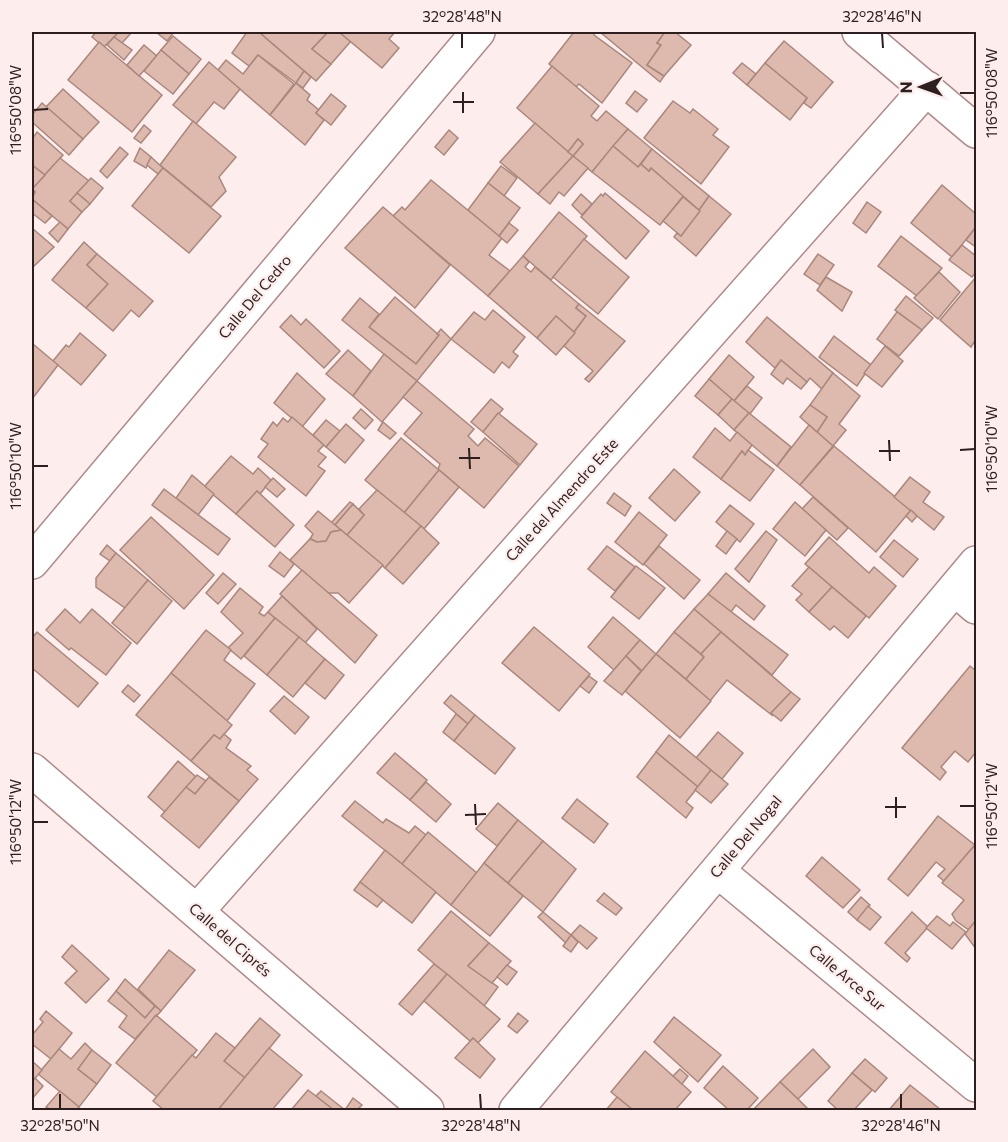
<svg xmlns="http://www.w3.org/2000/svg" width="1008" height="1142" viewBox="0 0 1008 1142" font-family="Commissioner,sans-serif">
<rect width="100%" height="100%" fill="#fdeded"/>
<g fill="#deb9ae" stroke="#aa877c" stroke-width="1.5">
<path d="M96 32H119L104 47 92 37Z"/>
<path d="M119 32H132L122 43 114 37Z"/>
<path d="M156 32H174L167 41Z"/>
<path d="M247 32H259L304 71 296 83 258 55 249 66 232 53Z"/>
<path d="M259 32H328L312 49 331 64 316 81Z"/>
<path d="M328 32H339L351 41 331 64 312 49Z"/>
<path d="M339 32H395L389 39 399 48 382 68Z"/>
<path d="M574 32H595L594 35 632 63 602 103 579 84 576 87 549 64Z"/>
<path d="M600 32H665L657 43 661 45 647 65 664 76 660 82Z"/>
<path d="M665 32H675L691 45 664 76 647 65 661 45 657 43Z"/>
<path d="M173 36 201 59 189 74 161 50Z"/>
<path d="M114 37 132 50 124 60 107 45Z"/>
<path d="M784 41 833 82 811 108 804 103 807 98 765 63Z"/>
<path d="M99 42 162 95 132 132 68 80Z"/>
<path d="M144 45 157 56 139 76 127 65Z"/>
<path d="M161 50 189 74 173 94 144 71Z"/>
<path d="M258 55 294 84 270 115 218 70 226 60 243 74Z"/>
<path d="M209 62 240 89 224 109 214 102 196 124 173 105Z"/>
<path d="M742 63 756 74 747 85 733 73Z"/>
<path d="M765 63 807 98 790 120 747 85Z"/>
<path d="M552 66 599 106 591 116 597 121 606 111 628 129 592 172 573 156 583 144 578 139 568 152 517 108Z"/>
<path d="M304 71 311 77 303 88 296 83Z"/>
<path d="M296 83 310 95 307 100 319 110 316 113 324 120 305 145 270 115Z"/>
<path d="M63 89 99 122 83 139 46 107Z"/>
<path d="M635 91 647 100 637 112 626 103Z"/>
<path d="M331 94 346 106 331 125 316 113Z"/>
<path d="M673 101 690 113 693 109 718 129 713 135 729 147 701 184 644 138Z"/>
<path d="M42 103 83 139 69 155 32 122V115Z"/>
<path d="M193 121 236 157 219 177 226 191 211 207 160 165Z"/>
<path d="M535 123 573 156 538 194 500 162Z"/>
<path d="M144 125 151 131 141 143 134 138Z"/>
<path d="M628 129 652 149 638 167 613 146Z"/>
<path d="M449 130 458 138 444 155 435 147Z"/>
<path d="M37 132 63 155 45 175 32 165V139Z"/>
<path d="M578 139 583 144 573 156 568 152Z"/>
<path d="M613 146 638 167 641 164 649 171 651 168 684 195 660 225 592 172Z"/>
<path d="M120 147 128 154 107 178 100 171Z"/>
<path d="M140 148 151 157 146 168 134 161Z"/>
<path d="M652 149 709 196 699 210 651 168 649 171 641 164Z"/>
<path d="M573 156 588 168 564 196 559 192 550 204 538 194Z"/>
<path d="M151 157 163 168 158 174 147 165Z"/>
<path d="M60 158 89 181 70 201 82 212 68 229 32 199 35 192 32 189Z"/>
<path d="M32 165 45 175 32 189 35 192 32 196Z"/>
<path d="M501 166 517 178 504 196 488 183Z"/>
<path d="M163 168 221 216 189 253 132 206Z"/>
<path d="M91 178 103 188 90 204 77 193Z"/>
<path d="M431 180 502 238 489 255 510 271 488 296 393 216 402 207 405 210Z"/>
<path d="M488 183 520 208 499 236 468 210Z"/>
<path d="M942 185 976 214V227L952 257 911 223Z"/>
<path d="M77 193 90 204 82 212 70 201Z"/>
<path d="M605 193 649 231 626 259 581 217 601 194 603 196Z"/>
<path d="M581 194 592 204 582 215 572 205Z"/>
<path d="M709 196 731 214 696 256 674 237 677 233 681 236Z"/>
<path d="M683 197 700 211 681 236 663 221Z"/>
<path d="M32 199 52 216 45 223 32 213Z"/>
<path d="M867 202 881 212 866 233 853 223Z"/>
<path d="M383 207 450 265 415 308 345 248Z"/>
<path d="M559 212 587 236 551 280 523 256Z"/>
<path d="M60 222 68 229 58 242 49 233Z"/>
<path d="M509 223 518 230 507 243 499 236Z"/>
<path d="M976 227V247L966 240Z"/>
<path d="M32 228 54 247 33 267 32 265Z"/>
<path d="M901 236 942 268 917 296 878 266Z"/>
<path d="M584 239 629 277 598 314 553 277Z"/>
<path d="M84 242 97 254 87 265 108 284 86 308 52 280Z"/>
<path d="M962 245 976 256V272L972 277 949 260Z"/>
<path d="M97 254 153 301 139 317 131 310 113 331 86 308 108 284 87 265Z"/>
<path d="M818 254 834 265 820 285 804 274Z"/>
<path d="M523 256 529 262 525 267 531 272 535 267 579 304 576 308 586 316 574 332 556 316 537 338 488 296Z"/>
<path d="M939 272 960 292 938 319 914 298Z"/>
<path d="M826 277 852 292 842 311 817 290Z"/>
<path d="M976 277V339L971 347 940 320Z"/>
<path d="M906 296 933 318 922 330 895 310Z"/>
<path d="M395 297 439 335 416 364 369 327Z"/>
<path d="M360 298 379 314 369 327 416 364 439 335 437 334 441 329 451 339 417 381 342 320Z"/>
<path d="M579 304 625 341 589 382 585 379 593 371 564 346 586 316 576 308Z"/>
<path d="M493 310 525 337 513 352 518 356 509 368 502 362 494 373 451 339 474 312 485 320Z"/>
<path d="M897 312 922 330 899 356 877 339Z"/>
<path d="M291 315 301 325 306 319 340 351 324 368 280 327Z"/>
<path d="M556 316 575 333 556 355 537 338Z"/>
<path d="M767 317 833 373 822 389 810 378 807 382 781 360 775 368 746 342Z"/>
<path d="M80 333 106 355 81 385 53 361 66 345 69 347Z"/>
<path d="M834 336 871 365 857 386 819 357Z"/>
<path d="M33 344 58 365 32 399V346Z"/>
<path d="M885 346 903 361 882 387 864 373Z"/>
<path d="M348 350 371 371 353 396 326 374Z"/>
<path d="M384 354 417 381 382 422 353 396Z"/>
<path d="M729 355 754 377 734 401 709 379Z"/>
<path d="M781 360 807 382 801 389 787 378 783 384 771 374Z"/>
<path d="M297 373 325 399 302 427 274 403Z"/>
<path d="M833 373 860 396 839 424 846 430 833 446 817 432 827 417 810 405Z"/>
<path d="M709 379 732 399 718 415 695 396Z"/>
<path d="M417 381 474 429 468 436 478 446 485 438 519 466 484 508 438 469 440 464 404 434 422 413 403 397Z"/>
<path d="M747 386 762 398 750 414 734 401Z"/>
<path d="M491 399 503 409 483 432 471 422Z"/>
<path d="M732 399 749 413 734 430 718 415Z"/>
<path d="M810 405 827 417 817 432 800 417Z"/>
<path d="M361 409 373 420 365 429 353 418Z"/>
<path d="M498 413 537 444 520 465 483 432Z"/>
<path d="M749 413 791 447 777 466 734 430Z"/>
<path d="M292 417 324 445 318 451 326 457 318 466 325 471 306 496 258 457 268 444 261 439 273 422 277 426 283 418 288 422Z"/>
<path d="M326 420 340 431 326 447 313 435Z"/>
<path d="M383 422 396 433 390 439 378 430Z"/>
<path d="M346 424 364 440 345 463 326 447Z"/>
<path d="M809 425 833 446 800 485 777 466Z"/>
<path d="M715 428 730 441 737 432 752 445 745 455 742 451 721 479 693 457Z"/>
<path d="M401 438 439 470 404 513 365 480Z"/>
<path d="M834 446 911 510 876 552 800 485Z"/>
<path d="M748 450 774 470 750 501 721 479 742 451 745 455Z"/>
<path d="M231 456 253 474 258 468 271 480 260 494 257 491 236 514 204 487Z"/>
<path d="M674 469 700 492 675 521 649 498Z"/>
<path d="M439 470 459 487 424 529 404 513Z"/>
<path d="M192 475 214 494 198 515 176 498Z"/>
<path d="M910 477 930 492 923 502 944 517 934 530 894 497Z"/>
<path d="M273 478 285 489 277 497 265 487Z"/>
<path d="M164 489 230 539 218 555 152 505Z"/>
<path d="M377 490 421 526 385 568 347 535 364 515 359 509Z"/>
<path d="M257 491 294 525 275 547 236 514Z"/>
<path d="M614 493 631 506 625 516 607 503Z"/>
<path d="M813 497 848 528 837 540 802 509Z"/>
<path d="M350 502 353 504 335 525 331 523Z"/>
<path d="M795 502 826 530 805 556 773 529Z"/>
<path d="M353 504 364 515 347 535 335 525Z"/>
<path d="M730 505 754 524 740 542 716 522Z"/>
<path d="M911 510 917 516 912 522 906 516Z"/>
<path d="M318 511 341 530 331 532 326 541 317 542 310 539 313 534 305 526Z"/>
<path d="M639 512 667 535 643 565 615 542Z"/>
<path d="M151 517 214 575 184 609 120 550Z"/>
<path d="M421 526 439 543 403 584 385 568Z"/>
<path d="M341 530 383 565 349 603 338 593H328L290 560 310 539 317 542 326 541 331 532Z"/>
<path d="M727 531 737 539 726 554 716 546Z"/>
<path d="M766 531 777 540 749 582 735 569Z"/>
<path d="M829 537 869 573 874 567 896 586 869 618 805 564Z"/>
<path d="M894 540 918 559 903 577 880 557Z"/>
<path d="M107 545 116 553 110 561 100 554Z"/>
<path d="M607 546 635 567 615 591 588 569Z"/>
<path d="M659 546 700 580 684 599 644 564Z"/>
<path d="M280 552 294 564 284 577 269 566Z"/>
<path d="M116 553 148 580 125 608 96 587V578Z"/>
<path d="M636 566 665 588 639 619 611 597Z"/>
<path d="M809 567 832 587 809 612 796 600 802 594 792 586Z"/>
<path d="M302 570 377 635 355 663 280 594Z"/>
<path d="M223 573 236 584 218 604 206 593Z"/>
<path d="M726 573 765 606 754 620 736 605 731 612 708 594Z"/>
<path d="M148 580 172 601 137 644 112 623Z"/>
<path d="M832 587 866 616 848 638 834 626 830 630 809 612Z"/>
<path d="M240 588 263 607 259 613 264 616 268 612 275 618 241 659 228 648 243 633 221 612Z"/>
<path d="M708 594 788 655 772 675 694 609Z"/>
<path d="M282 596 317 629 305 643 268 612Z"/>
<path d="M65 609 80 623 92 609 131 643 106 675 71 648 69 650 46 630Z"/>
<path d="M694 609 721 632 701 654 674 632Z"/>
<path d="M613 617 640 640 614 670 588 647Z"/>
<path d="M275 618 299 637 267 675 244 656Z"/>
<path d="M534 627 590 674 559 711 502 663Z"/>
<path d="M206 630 231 650 224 660 255 684 227 721 171 673Z"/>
<path d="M37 632 98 683 78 707 32 668V638Z"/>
<path d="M674 632 704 657 686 679 656 654Z"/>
<path d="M721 632 791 692 771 713 773 716 727 680 710 701 686 679 704 657 701 654Z"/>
<path d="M299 637 325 659 293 697 267 675Z"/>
<path d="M640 640 656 654 642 671 626 656Z"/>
<path d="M656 654 711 701 680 738 625 691Z"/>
<path d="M626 656 641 671 622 695 604 681Z"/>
<path d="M325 659 344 675 325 699 305 683Z"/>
<path d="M970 666 976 671V752L968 762 955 751 941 767 946 772 940 780 902 748Z"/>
<path d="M171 673 232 725 220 739 214 735 191 761 136 715Z"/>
<path d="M589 676 597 682 589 693 580 686Z"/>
<path d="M128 685 140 695 134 702 122 692Z"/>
<path d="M791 692 800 699 781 721 771 713Z"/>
<path d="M451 695 475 715 468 724 444 703Z"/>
<path d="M284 696 309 717 295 734 270 711Z"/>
<path d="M456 714 468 724 454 741 443 732Z"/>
<path d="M475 715 515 748 495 774 454 741Z"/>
<path d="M718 732 743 753 722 779 696 758Z"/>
<path d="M224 734 231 740 226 748 251 766 247 770 258 779 239 801 191 761 214 735 220 739Z"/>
<path d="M669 735 711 770 698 787 656 752Z"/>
<path d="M656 752 698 787 686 802 693 808 686 818 637 777Z"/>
<path d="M395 753 427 780 410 800 377 773Z"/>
<path d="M178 761 196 777 165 812 148 797Z"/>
<path d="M711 770 728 784 711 803 695 790Z"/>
<path d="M197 775 206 781 195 794 186 787Z"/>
<path d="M209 777 239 801 199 848 161 816 186 787 195 794Z"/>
<path d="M426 782 451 804 436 822 410 800Z"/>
<path d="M577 799 608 824 594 843 562 818Z"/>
<path d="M355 801 383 823 386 819 409 833 415 826 426 835 402 864 342 816Z"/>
<path d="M498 803 518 820 497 846 476 829Z"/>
<path d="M938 816 975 845 944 881 938 876 945 869 936 862 908 896 888 879Z"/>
<path d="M518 820 543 841 508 883 484 863Z"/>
<path d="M428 832 477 873 451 905 402 864Z"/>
<path d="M543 841 576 869 543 912 508 883Z"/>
<path d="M975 845 976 920 969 930 956 921 952 914 964 900 942 883Z"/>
<path d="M385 850 436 892 412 923 360 882Z"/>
<path d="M822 857 860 890 843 908 806 876Z"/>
<path d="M484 863 523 896 490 936 451 905Z"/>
<path d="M360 882 383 900 377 907 354 890Z"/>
<path d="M604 893 622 908 616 915 597 901Z"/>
<path d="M861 897 870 905 857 920 848 912Z"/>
<path d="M868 906 881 917 870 930 857 920Z"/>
<path d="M451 911 489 943 468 966 498 987 484 1006 418 950Z"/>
<path d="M543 912 571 935 566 943 538 917Z"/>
<path d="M912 912 928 927 905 953 910 958 907 962 885 943Z"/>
<path d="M937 916 950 926 953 922 966 932 952 949 926 928Z"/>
<path d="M976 920V949L965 934Z"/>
<path d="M580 925 597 938 587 949 571 935Z"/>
<path d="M571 935 578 942 571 952 563 946Z"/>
<path d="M489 943 511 961 492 983 468 966Z"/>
<path d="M72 945 109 979 86 1003 65 983 77 971 62 957Z"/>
<path d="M169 950 195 970 161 1011 138 989Z"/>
<path d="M434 964 447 974 412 1015 399 1004Z"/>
<path d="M507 965 517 972 507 985 497 977Z"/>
<path d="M447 974 500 1019 478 1043 473 1038 470 1041 424 1001Z"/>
<path d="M125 979 155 1006 145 1018 116 991Z"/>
<path d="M116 991 145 1018 155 1006 161 1011 135 1039 119 1027 127 1016 108 1001Z"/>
<path d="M46 1011 72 1033 51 1059 32 1044V1035L43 1022 40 1019Z"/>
<path d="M518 1013 528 1021 517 1033 508 1026Z"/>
<path d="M156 1015 197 1050 157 1097 116 1063Z"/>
<path d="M674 1017 721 1055 698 1082 654 1042Z"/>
<path d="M260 1018 280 1035 245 1078 224 1061Z"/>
<path d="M216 1033 235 1048 224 1061 245 1078 218 1110H164L153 1101 192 1055 196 1058Z"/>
<path d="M473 1038 495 1059 480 1078 455 1058Z"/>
<path d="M85 1043 92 1050 78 1069 97 1084 79 1107 38 1074 59 1049 71 1059Z"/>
<path d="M269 1048 302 1075 272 1110H218Z"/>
<path d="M813 1049 830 1067 798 1099 780 1082Z"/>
<path d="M92 1050 111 1065 97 1084 78 1069Z"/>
<path d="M645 1051 691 1092 675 1110H633L611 1092Z"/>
<path d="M865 1059 887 1078 875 1092 852 1073Z"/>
<path d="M32 1061 42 1070 32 1082Z"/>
<path d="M723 1066 758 1098 747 1110H729L704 1088Z"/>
<path d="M680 1069 688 1076 682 1084 673 1076Z"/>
<path d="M852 1073 872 1090 854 1110H838L828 1101Z"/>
<path d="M35 1078 43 1086 32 1099V1082Z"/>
<path d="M780 1082 798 1099 809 1110H753Z"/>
<path d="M910 1085 941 1110H889Z"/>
<path d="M308 1090 316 1096 334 1110H291Z"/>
<path d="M60 1091 79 1107 76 1110H51L46 1107Z"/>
<path d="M321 1091 345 1110 353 1098 362 1105 357 1110H334L316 1096Z"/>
<path d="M617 1097 633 1110H606Z"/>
</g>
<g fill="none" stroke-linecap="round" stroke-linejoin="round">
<g stroke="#b08a8b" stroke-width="36">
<g id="minor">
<path d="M859 32 976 131"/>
<path d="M32 562 478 32"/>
<path d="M955 589 976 607"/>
<path d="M32 770 427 1110"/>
<path d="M718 871 976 1085"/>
<path d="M197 911 927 88"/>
<path d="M516 1110 976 563"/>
</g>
</g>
<use href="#minor" stroke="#fff" stroke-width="33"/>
</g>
<path fill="none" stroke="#2d1e1f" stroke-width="2" d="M462 33V48M882 33 883 48M463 92V113M960 93H975M453 102H474M33 110 48 109M889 440 890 461M469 448 470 469M960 450 975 449M879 451H900M459 458H480M33 466H48M896 797V818M475 804 476 825M960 806H975M885 807H906M465 815 486 814M33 822H48M60 1094V1109M480 1094 481 1109M901 1094V1109"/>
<g text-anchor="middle" stroke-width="4.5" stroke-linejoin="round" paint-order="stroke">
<g font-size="15" fill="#2d1e1f" stroke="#fdeded">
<text transform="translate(255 297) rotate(-50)" y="5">Calle Del Cedro</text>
<text transform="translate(562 500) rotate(-48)" y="5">Calle del Almendro Este</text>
<text transform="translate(746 837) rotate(-50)" y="5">Calle Del Nogal</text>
<text transform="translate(230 940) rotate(41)" y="5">Calle del Ciprés</text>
<text transform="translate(847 978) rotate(40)" y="5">Calle Arce Sur</text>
</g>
</g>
<rect width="1008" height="1142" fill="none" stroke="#fdeded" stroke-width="66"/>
<g transform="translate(921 87) rotate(269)" stroke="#fdeded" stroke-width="4.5" paint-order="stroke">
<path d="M0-4.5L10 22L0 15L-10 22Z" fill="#2d1e1f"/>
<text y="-9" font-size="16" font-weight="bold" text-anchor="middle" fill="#2d1e1f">N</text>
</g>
<rect x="33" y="33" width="942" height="1076" fill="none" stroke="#2d1e1f" stroke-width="2"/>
<g font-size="15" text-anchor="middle" fill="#2d1e1f">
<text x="462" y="22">32°28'48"N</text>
<text x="882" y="22">32°28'46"N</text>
<text transform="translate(992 93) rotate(-90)" y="5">116°50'08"W</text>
<text transform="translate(16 110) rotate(-90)" y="5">116°50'08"W</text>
<text transform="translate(992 449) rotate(-90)" y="5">116°50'10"W</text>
<text transform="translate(16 466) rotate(-90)" y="5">116°50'10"W</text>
<text transform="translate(992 806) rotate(-90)" y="5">116°50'12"W</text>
<text transform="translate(16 822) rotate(-90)" y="5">116°50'12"W</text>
<text x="60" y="1131">32°28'50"N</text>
<text x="481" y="1131">32°28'48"N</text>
<text x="901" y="1131">32°28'46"N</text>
</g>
</svg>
